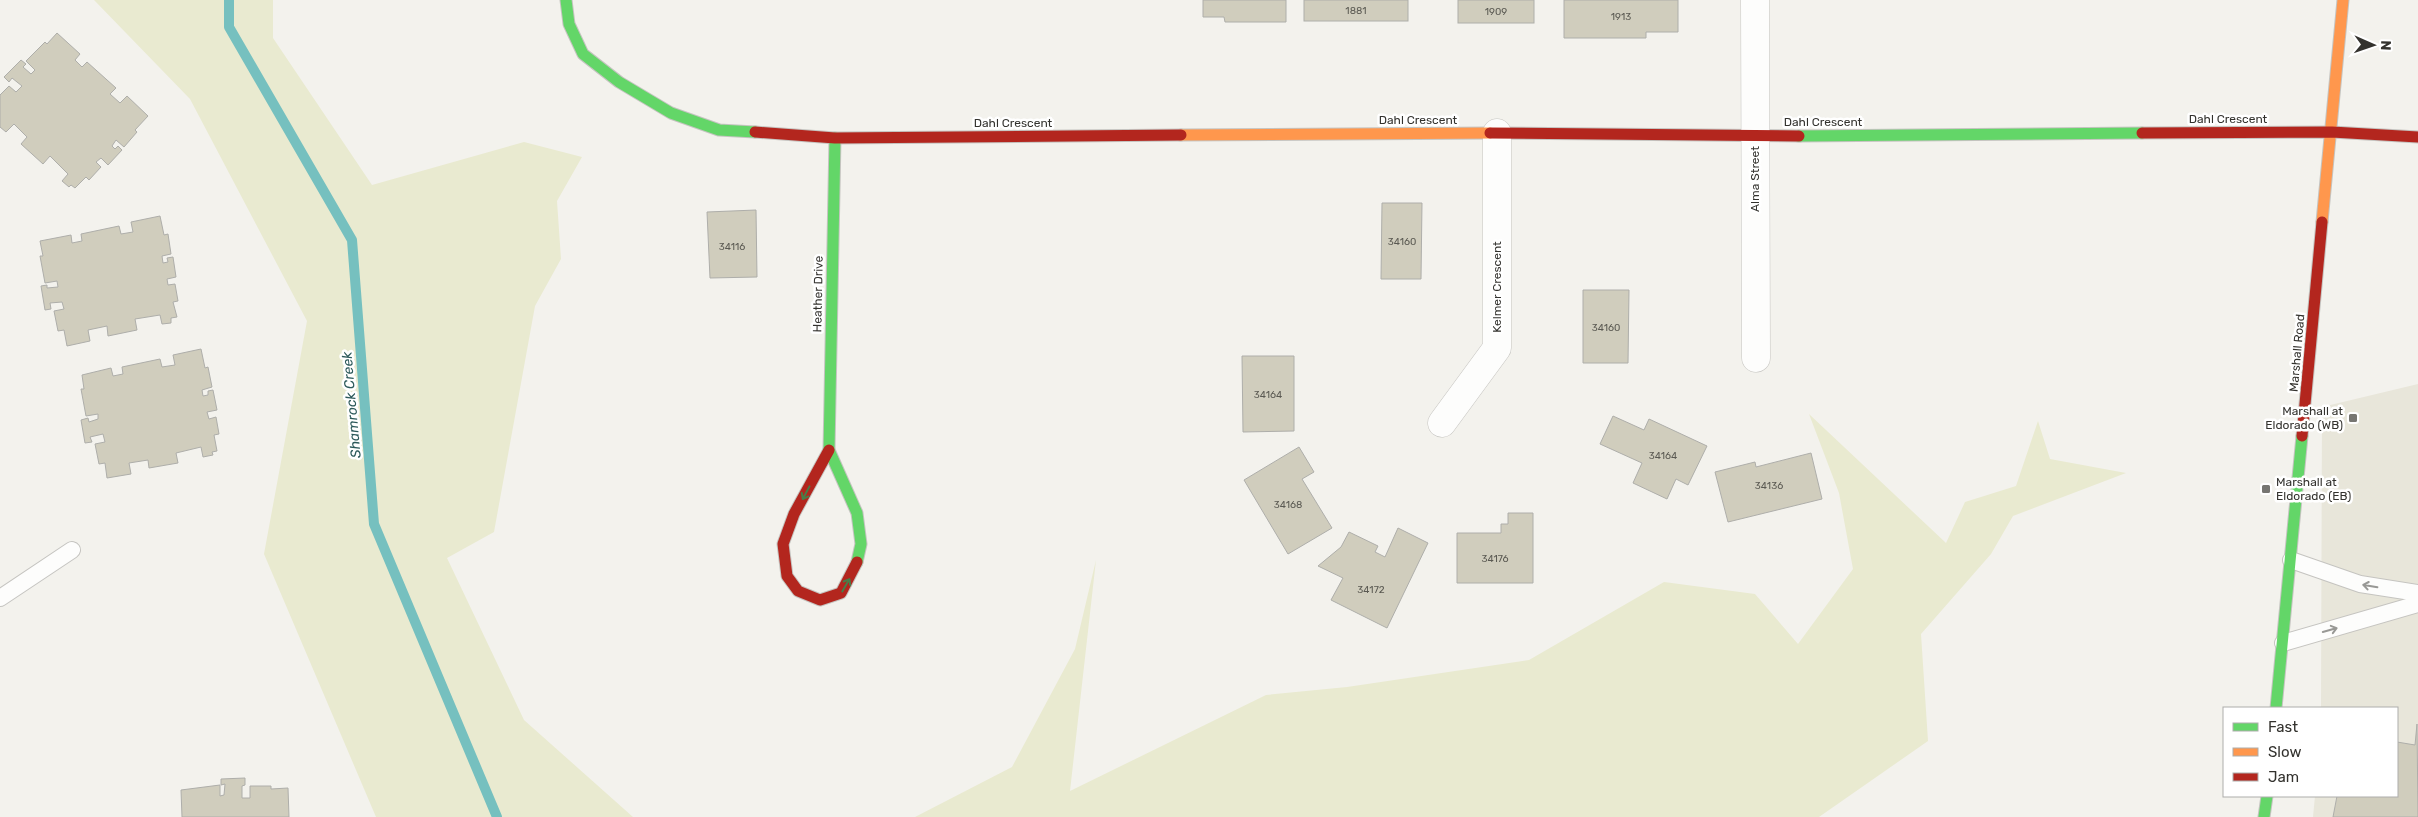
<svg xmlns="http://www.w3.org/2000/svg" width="2418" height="817" viewBox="0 0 2418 817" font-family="Rubik,sans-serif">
<rect width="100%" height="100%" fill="#f3f2ed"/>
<path fill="#e8e6da" d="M2418 384V817H2313L2315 796H2397V708H2321L2322 407Z"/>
<g fill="#e9ead0">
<path d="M94 0H273V38L372 185 524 142 582 157 557 201 561 259 535 306 494 532 447 558 524 720 633 817H376L264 554 307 321 190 99Z"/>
<path d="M1809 414 1946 543 1965 502 2016 486 2038 421 2050 459 2126 473 2013 516 1991 554 1921 634 1928 741 1819 817H915L1012 767 1075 649 1096 560 1070 791 1266 695 1347 687 1529 660 1664 582 1755 594 1798 644 1853 569 1839 493Z"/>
</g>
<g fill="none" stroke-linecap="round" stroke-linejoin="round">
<path stroke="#76c0bf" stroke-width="10" d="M229 0V27L352 240 374 524 497 817"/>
</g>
<g fill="#d0cdbd" stroke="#aeaeaa">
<path d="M1203 0H1286V22H1225L1224 17H1203Z"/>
<rect x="1304" y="0" width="104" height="21"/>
<rect x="1458" y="0" width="76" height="23"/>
<path d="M1564 0H1678V32H1646V38H1564Z"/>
<path d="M57 33 80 54 75 60 82 67 87 62 116 88 110 94 120 103 127 96 148 116 135 130 137 132 124 147 116 140 112 146 115 149 118 146 122 150 108 165 101 158 96 162 101 167 89 180 86 177 75 188 71 185 69 187 62 181 68 174 50 156 43 164 21 144 27 137 14 124 6 132 0 127V95L9 86 16 92 22 86 12 78 9 82 4 77 21 60 26 64 23 67 31 74 35 70 26 61 45 42 47 44Z"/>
<path d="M1382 203H1422L1421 279H1381Z"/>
<path d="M756 210 757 277 710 278 707 212Z"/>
<path d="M160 216 164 235 168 234 171 254 162 256 163 263 168 262 167 258 173 257 176 277 167 279 168 285 175 284 178 301 173 302 177 317 171 318V323L162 324 160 315 135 319 137 330 108 336 107 326 88 330 90 341 67 346 64 330 58 331 54 311 64 309 62 302 50 303 51 309 45 310 41 286 47 285V288L58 287 57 281 45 283 40 256H43L40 241 71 235 72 243 82 241 81 234 119 226 121 234 133 232 131 222Z"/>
<path d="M1583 290H1629L1628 363H1583Z"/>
<path d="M201 349 205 368 208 367 212 387 202 390 203 396 208 395V391L213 390 217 410 207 412 209 419 216 417 219 434 214 435 217 451 212 452 213 455 203 457 201 447 176 453 178 463 149 468 148 460 129 463 131 474 107 478 105 463 99 464 95 444 105 442 103 434 90 437 92 442 85 443 81 420 88 418 89 422 98 419V414L86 416 81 389H84L82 375 111 368 113 376 123 374 122 367 160 359 162 367 175 365 173 355Z"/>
<path d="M1242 356H1294V431L1243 432Z"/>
<path d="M1613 416 1644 430 1649 419 1707 446 1688 485 1676 479 1667 499 1633 483 1642 463 1600 444Z"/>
<path d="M1299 447 1314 472 1302 479 1332 528 1288 554 1244 480Z"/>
<path d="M1811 453 1822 499 1728 522 1715 472 1755 462 1756 467Z"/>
<path d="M1508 513H1533V583H1457V533H1501V524H1508Z"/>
<path d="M1398 528 1428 543 1387 628 1331 600 1343 578 1318 566 1341 547 1349 532 1378 546 1375 552 1385 557Z"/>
<path d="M2417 724 2418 817H2333L2337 796H2397V742L2415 745Z"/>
<path d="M245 778V785L242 786V798H250V786H271V789L288 788 289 817H182L181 790 220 785V796L224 795 225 784 221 785V779Z"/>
</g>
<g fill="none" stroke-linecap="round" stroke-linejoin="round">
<g stroke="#c5c4c0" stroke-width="18">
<g id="lane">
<path d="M2291 560 2360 584 2418 593"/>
<path d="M0 598 72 550"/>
<path d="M2283 643 2418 604"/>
</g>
</g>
<g stroke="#c5c4c0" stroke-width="29">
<g id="street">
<path d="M1755 0 1756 358"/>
<path d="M1442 423 1497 348V133"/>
</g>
</g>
<g stroke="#c5c4c0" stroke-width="13">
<g id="fast">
<path d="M566 0 569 24 583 54 619 82 671 113 719 130 755 132"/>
<path d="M1799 136 2142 133"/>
<path d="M835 138 829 450 857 513 861 544 857 562"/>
<path d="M2276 708 2302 436"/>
<path d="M2264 817 2267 796"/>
</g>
</g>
<g stroke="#c5c4c0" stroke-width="13">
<g id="slow">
<path d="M1181 135 1490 133"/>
<path d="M2322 222 2343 0"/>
</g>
</g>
<g stroke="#c5c4c0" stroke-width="13">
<g id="jam">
<path d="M755 132 835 138 1181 135"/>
<path d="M1490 133 1799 136"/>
<path d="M2142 133 2332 132 2418 137"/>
<path d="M2302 436 2322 222"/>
<path d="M829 450 794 514 783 544 787 576 798 591 820 600 841 593 857 562"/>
</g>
</g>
<use href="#lane" stroke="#fdfdfc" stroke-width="16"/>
<use href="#street" stroke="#fdfdfc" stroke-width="28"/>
<use href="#fast" stroke="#63d668" stroke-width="11"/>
<use href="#slow" stroke="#ff974d" stroke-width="11"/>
<use href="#jam" stroke="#b3261e" stroke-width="11"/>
</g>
<defs><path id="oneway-shaft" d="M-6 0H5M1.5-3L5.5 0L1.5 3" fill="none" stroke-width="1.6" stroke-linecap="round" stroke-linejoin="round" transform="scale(1.25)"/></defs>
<g stroke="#497c48">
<use href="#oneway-shaft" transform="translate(806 493) rotate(118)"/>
<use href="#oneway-shaft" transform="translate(846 585) rotate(-60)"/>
</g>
<g stroke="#989895">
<use href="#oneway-shaft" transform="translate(2370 586) rotate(-171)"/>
<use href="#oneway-shaft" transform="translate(2330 630) rotate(-16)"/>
</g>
<g fill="#767571" stroke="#fff" stroke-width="2">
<rect x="2348" y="413" width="10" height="10" rx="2.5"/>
<rect x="2261" y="484" width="10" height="10" rx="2.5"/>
</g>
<g text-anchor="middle" stroke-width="5" stroke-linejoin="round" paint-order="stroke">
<g font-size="10" fill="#5a5952">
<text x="1356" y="14">1881</text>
<text x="1496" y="15">1909</text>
<text x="1621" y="20">1913</text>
<text x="1402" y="245">34160</text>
<text x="732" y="250">34116</text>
<text x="1606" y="331">34160</text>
<text x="1268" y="398">34164</text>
<text x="1663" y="459">34164</text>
<text x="1769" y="489">34136</text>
<text x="1288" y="508">34168</text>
<text x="1495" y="562">34176</text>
<text x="1371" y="593">34172</text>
</g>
<g font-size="12" fill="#33322e" stroke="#fff">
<text x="2228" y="123">Dahl Crescent</text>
<text x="1418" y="124">Dahl Crescent</text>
<text x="1823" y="126">Dahl Crescent</text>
<text x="1013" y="127">Dahl Crescent</text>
<text transform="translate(1755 179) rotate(-90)" y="4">Alma Street</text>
<text transform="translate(1497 287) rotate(-90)" y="4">Kelmer Crescent</text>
<text transform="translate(818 294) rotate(-89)" y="4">Heather Drive</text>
<text transform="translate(2297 353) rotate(-85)" y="4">Marshall Road</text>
</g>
<g font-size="12" fill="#33322e" stroke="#fff" text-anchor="end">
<text x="2343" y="415">Marshall at<tspan x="2343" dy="14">Eldorado (WB)</tspan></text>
<text x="2276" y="486" text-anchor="start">Marshall at<tspan x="2276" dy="14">Eldorado (EB)</tspan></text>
</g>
<g font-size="14" font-style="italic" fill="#2c595a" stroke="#fff">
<text transform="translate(351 405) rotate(-95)" y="5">Shamrock Creek</text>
</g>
</g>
<rect x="2223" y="707" width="175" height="90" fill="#ffffff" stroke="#adadab"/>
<rect x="2233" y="723" width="25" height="8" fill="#63d668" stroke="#adadab"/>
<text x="2268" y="732" font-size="15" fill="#33322e">Fast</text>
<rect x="2233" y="748" width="25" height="8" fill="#ff974d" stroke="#adadab"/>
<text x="2268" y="757" font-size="15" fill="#33322e">Slow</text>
<rect x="2233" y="773" width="25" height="8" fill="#b3261e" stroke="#adadab"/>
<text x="2268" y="782" font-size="15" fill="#33322e">Jam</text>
<g transform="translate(2373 45) rotate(92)" stroke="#ffffff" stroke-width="4" paint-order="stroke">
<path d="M0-4L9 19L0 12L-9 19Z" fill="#33322e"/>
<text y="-8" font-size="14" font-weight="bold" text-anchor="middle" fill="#33322e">N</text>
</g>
</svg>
